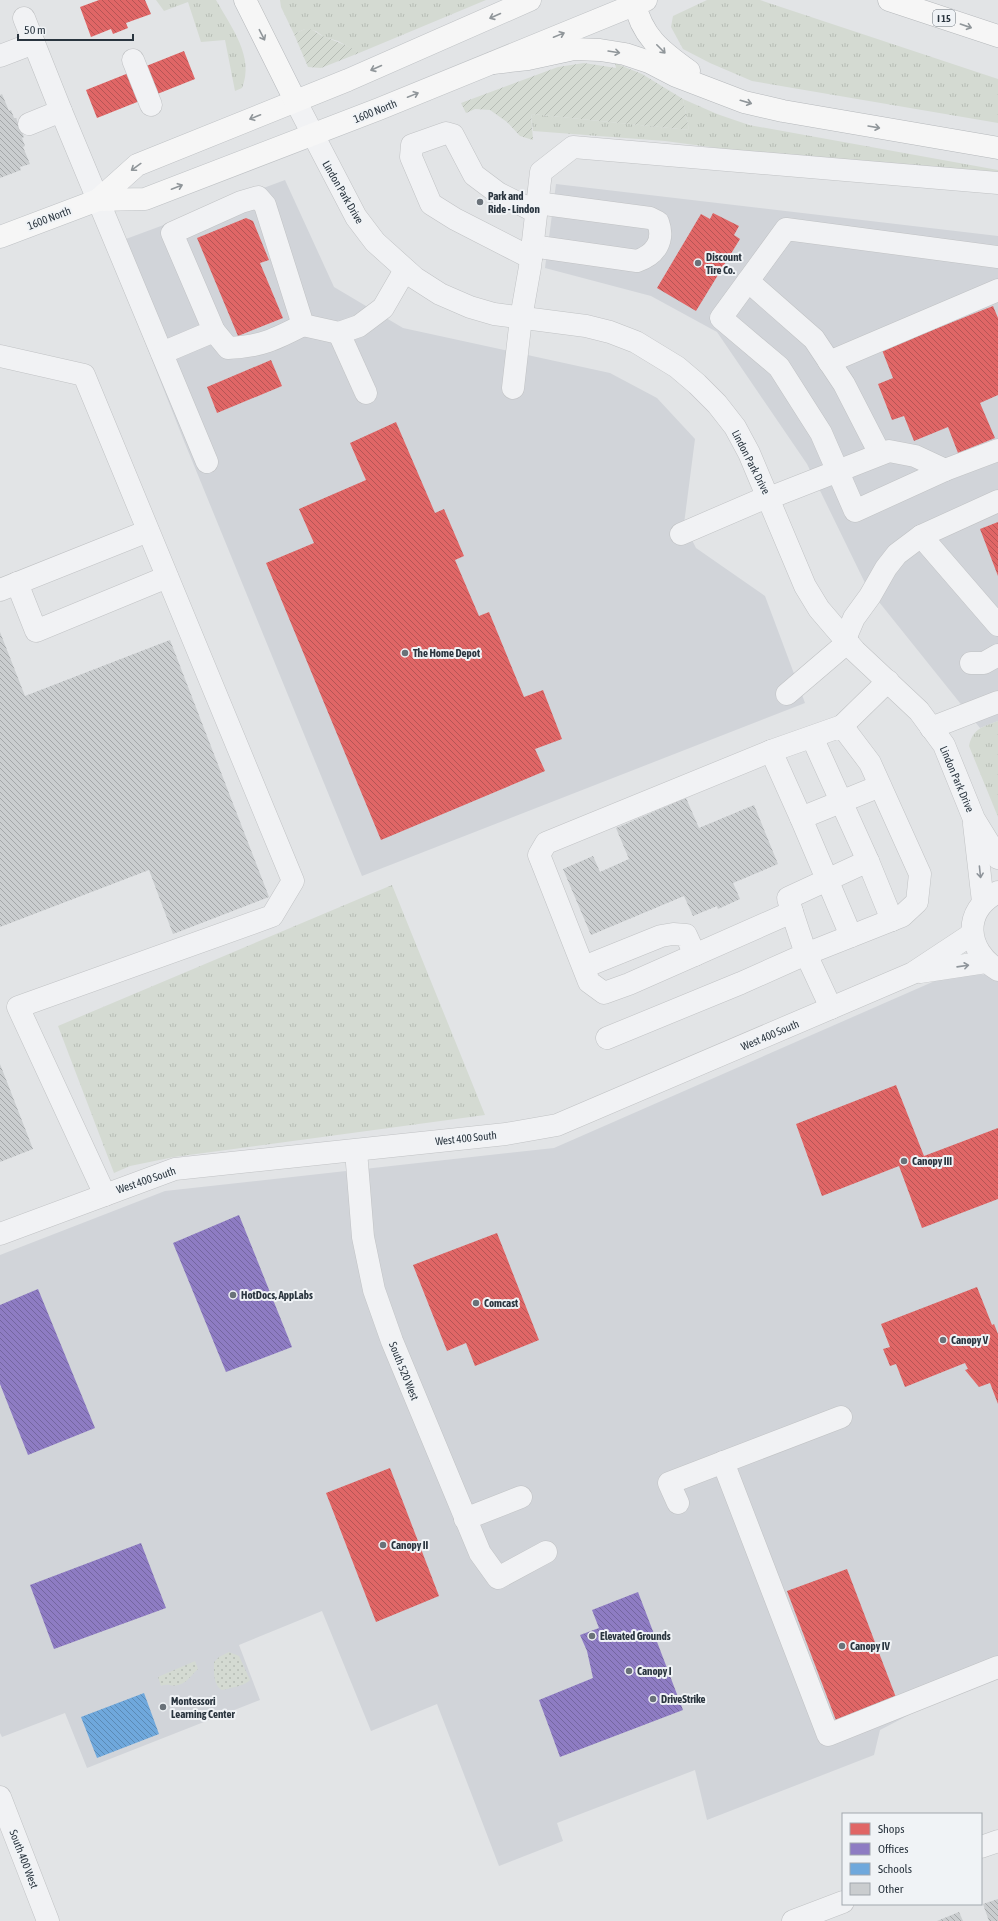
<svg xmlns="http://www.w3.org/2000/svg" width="998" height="1921" viewBox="0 0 998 1921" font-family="'Asap Condensed',sans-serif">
<defs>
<pattern id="grass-tufts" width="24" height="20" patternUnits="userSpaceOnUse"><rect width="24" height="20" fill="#d4dad2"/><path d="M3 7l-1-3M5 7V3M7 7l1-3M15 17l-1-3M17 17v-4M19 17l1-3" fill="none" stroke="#b6bcb5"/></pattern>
<pattern id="park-dots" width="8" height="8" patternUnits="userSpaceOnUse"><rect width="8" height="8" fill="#d4dad2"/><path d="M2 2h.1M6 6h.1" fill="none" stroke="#b6bcb5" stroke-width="1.8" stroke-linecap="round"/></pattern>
<pattern id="garden-furrows" width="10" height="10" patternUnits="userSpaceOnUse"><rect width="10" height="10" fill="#d4dad2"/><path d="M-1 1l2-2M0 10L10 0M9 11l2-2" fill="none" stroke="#b6bcb5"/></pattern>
<pattern id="shops-back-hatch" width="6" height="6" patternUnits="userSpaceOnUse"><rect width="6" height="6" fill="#e06666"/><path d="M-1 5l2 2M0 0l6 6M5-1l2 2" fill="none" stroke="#b65555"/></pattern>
<pattern id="offices-back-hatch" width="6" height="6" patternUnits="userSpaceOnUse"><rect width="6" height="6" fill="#8e7cc3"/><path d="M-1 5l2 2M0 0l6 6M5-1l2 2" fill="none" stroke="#7466a0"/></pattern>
<pattern id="schools-back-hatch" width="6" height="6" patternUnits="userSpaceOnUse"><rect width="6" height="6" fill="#6fa8dc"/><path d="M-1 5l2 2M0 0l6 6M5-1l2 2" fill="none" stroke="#5b8ab4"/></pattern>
<pattern id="building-back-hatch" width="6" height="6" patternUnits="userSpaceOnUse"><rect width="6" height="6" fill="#cacdcf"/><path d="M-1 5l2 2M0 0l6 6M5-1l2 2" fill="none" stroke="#a4a7a9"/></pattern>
</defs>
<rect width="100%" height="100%" fill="#e2e4e6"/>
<g fill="#d1d4d9">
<path d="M285 180 334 287 403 328 610 373 657 398 695 439 684 524 696 548 765 596 805 703 362 876 184 441 107 246Z"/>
<path d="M556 184 998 236V721L980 728 867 587 807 464 717 332 651 296 545 268Z"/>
<path d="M953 973 995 975 998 977V1676L928 1705 880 1730 874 1755 707 1820 695 1770 557 1823 563 1841 499 1866 437 1704 371 1731 322 1611 239 1645 260 1700 87 1768 65 1713 2 1737 0 1733V1255L165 1191 554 1148Z"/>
</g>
<g fill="url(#grass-tufts)">
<path d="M156 0H216C231 27 255 57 242 88L235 91 225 40 201 42 188 2 164 11Z"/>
<path d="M280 0H486L359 53 338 41 324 37 316 31 305 29 294 34 281 7Z"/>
<path d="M707 0H760L998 79V123L752 81 710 63 683 49 671 27 673 16Z"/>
<path d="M683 99 717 114 749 125 998 170V179L800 159 665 141 533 131 531 114 689 130Z"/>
<path d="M998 721V817L969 746C973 728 983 727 998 721Z"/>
<path d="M392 885 485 1115 174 1157 130 1166 114 1173 58 1026Z"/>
</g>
<g fill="url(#park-dots)">
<path d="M229 1652 239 1656 250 1680C245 1686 230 1688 222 1690 213 1685 214 1671 214 1662L219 1657Z"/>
<path d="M195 1661 198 1669C191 1675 187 1683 178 1685 171 1687 169 1683 161 1686L158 1677Z"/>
</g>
<g fill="url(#garden-furrows)">
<path d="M305 29C314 28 317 34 325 37 337 42 348 45 359 53L321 68 308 67 294 34Z"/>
<path d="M584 63 616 68 615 63 642 74 683 99 689 130 531 114 533 140 520 136 507 122 490 110 475 109 466 113 461 103 558 67Z"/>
</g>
<g fill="url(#shops-back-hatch)">
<path d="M99 0H145L151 14 126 23 128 28 113 34 111 29 91 37 80 7Z"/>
<path d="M184 51 195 79 97 118 86 90Z"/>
<path d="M713 213 739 226 734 235 740 239 696 311 657 288 701 214 710 219Z"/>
<path d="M246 218 253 221 269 260 260 263 283 318 238 336 197 238Z"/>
<path d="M993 306 998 318V395L980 403 995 438 958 453 948 427 914 441 904 416 892 420 878 384 893 378 882 350Z"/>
<path d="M271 360 282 386 217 413 207 387Z"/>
<path d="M396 422 435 513 444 509 464 556 455 560 479 616 489 612 524 697 543 690 562 739 535 749 545 771 381 840 266 563 314 543 299 509 366 480 350 443Z"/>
<path d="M998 522V576L980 529Z"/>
<path d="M896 1085 924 1156 998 1128V1199L922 1228 899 1166 822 1196 796 1124Z"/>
<path d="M497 1233 539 1340 475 1366 466 1343 447 1351 413 1265Z"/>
<path d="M977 1287 992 1325 994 1324 998 1334V1404L990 1383 979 1387 965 1370 968 1369 965 1363 905 1387 896 1364 890 1366 883 1349 890 1347 881 1324Z"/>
<path d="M390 1468 439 1596 376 1622 326 1493Z"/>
<path d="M847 1569 897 1700 837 1723 787 1591Z"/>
</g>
<g fill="url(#offices-back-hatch)">
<path d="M239 1215 292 1347 226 1372 173 1243Z"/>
<path d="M38 1289 95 1428 28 1455 0 1384V1305Z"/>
<path d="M141 1543 166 1608 54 1649 30 1585Z"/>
<path d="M638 1592 683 1710 560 1757 539 1700 593 1678 587 1651 580 1635 599 1628 592 1610Z"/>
</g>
<path fill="url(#schools-back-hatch)" d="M144 1693 159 1734 97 1758 81 1717Z"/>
<g fill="url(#building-back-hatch)">
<path d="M2 94 9 111 11 110 14 118H16L24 137 22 138 25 146 23 147 30 164 20 167 21 170 0 178V95Z"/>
<path d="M0 632 25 696 170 640 269 897 173 934 149 870 0 927Z"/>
<path d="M686 798 699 828 754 805 778 864 733 883 740 899 718 909 717 906 693 916 684 896 591 935 563 869 593 856 600 872 629 859 616 828Z"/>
<path d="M0 1064 33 1149 0 1162Z"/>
<path d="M998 1899V1921H989L983 1904Z"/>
<path d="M959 1912 963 1921H937Z"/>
</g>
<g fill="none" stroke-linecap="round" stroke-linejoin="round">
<g stroke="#c0c2c4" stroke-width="23">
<g id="minor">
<path d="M24 18 61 111 207 462"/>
<path d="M0 56 34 43"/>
<path d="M133 60 151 105"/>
<path d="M295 100 356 217 375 242 415 278 440 294 470 307 494 314 586 326 610 332 636 342 677 367 697 384 717 404 735 427 749 453 805 586 819 609 855 651 919 711 944 745 974 819 998 858"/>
<path d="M29 124 61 111"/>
<path d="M532 246 637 261C655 255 665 241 658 222L650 218 537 203"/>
<path d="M531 258 455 219 431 204 411 157 412 145 446 133 453 135 474 175 498 193 536 212"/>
<path d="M748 281 814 339 844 384 880 454"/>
<path d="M214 331 228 348C260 347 276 339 303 325"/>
<path d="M339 333 366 393"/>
<path d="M162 353 214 331 172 233 241 202 258 197 265 205 303 325 339 333 359 326 383 308 405 270"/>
<path d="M0 356 84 375 293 881 272 916 18 1007 105 1195"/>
<path d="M829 362 998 290"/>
<path d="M513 388 521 318 530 267 541 172 573 147 998 183"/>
<path d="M945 470 855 511 821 433 779 367 721 318 786 229 998 257"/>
<path d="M769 498 889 451 915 456 945 470 998 450"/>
<path d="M681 534 769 496"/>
<path d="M921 536 998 625"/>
<path d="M17 583 36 631 167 577"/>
<path d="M0 590 148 531"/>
<path d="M845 639 854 618 870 596 886 568 897 554 921 536 998 501"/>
<path d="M971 663H984L998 655"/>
<path d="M787 694 848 642"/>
<path d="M842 726 888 681"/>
<path d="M931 728 998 702"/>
<path d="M812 737 868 861"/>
<path d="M771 751 801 818"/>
<path d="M974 824 983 902"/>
<path d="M998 892C962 911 966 950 998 970"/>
<path d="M792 912 788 898 868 861 892 920"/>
<path d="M851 936 801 818 880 786"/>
<path d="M584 967 661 936 673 934 686 935 695 955"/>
<path d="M920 972 986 962"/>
<path d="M607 1038 741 983 806 954 792 912 629 984 604 993 589 982 543 865 539 855 546 843 771 751 842 726 870 763 920 874 917 902 902 916 806 954 831 1008"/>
<path d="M356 1151 363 1237 374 1290 392 1341 480 1553 498 1578 546 1552"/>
<path d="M0 1234 175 1169 506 1134 557 1125 913 973 972 934"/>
<path d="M723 1462 828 1735 998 1667"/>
<path d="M678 1503 669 1483 841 1417"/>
<path d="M465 1519 521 1497"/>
<path d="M0 1797 48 1921"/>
<path d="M981 1847 998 1841"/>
<path d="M793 1921 843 1902"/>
</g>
</g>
<g stroke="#bec1c4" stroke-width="23">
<g id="major">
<path d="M98 200 137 165 348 80 530 0"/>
<path d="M0 237 98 200 145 199 379 109 646 0"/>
</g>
</g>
<g stroke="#b5b8bb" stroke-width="23">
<g id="highway">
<path d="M245 0 295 100"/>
<path d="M634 0C641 36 661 51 689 71"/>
<path d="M889 0 998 36"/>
<path d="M493 63 528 59 574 49 600 50 625 54 649 62 676 76 744 102 783 111 998 148"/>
</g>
</g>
<use href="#minor" stroke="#f1f2f4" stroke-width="22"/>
<use href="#major" stroke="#f6f6f6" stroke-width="22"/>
<use href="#highway" stroke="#f6f6f6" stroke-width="22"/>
</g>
<defs><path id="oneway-shaft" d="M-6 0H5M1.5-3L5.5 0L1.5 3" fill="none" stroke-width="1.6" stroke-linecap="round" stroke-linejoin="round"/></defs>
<g stroke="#90969a">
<use href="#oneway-shaft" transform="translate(495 16) rotate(156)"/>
<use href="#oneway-shaft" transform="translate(966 26) rotate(19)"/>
<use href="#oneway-shaft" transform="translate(262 35) rotate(63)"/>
<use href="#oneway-shaft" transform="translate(559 35) rotate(-22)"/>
<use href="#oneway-shaft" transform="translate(661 49) rotate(45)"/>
<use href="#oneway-shaft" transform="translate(614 52) rotate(9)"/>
<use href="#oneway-shaft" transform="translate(376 68) rotate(156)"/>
<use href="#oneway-shaft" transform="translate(413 95) rotate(-22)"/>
<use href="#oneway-shaft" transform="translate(746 102) rotate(16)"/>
<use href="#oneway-shaft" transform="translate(255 117) rotate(158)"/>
<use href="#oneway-shaft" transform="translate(874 127) rotate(10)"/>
<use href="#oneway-shaft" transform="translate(136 167) rotate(144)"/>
<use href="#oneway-shaft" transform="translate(177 187) rotate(-21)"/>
</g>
<g stroke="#8e949a">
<use href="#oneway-shaft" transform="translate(980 872) rotate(84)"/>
<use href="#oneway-shaft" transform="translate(963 966) rotate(-8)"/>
</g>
<g fill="#6a7279" stroke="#f0f3f6" stroke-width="1.5">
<circle cx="480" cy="202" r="4"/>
<circle cx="698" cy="263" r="4"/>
<circle cx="405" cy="653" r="4"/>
<circle cx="904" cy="1161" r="4"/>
<circle cx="233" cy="1295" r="4"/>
<circle cx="476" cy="1303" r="4"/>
<circle cx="943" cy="1340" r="4"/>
<circle cx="383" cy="1545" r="4"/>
<circle cx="592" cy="1636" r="4"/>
<circle cx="842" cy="1646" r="4"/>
<circle cx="629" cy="1671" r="4"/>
<circle cx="653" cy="1699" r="4"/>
<circle cx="163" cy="1707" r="4"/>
</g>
<g text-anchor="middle" stroke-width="4" stroke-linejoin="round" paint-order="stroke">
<rect fill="#f0f3f6" stroke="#656e76" stroke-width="1" x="933" y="10" width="22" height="16" rx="3"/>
<g font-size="10" font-weight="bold" fill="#2a353f">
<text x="944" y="22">I 15</text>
</g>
<g font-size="11" fill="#2a353f" stroke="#f0f3f6">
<text transform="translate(375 111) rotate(-22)" y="4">1600 North</text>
<text transform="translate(343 192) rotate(60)" y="4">Lindon Park Drive</text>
<text transform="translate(49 218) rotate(-21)" y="4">1600 North</text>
<text transform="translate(751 462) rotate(63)" y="4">Lindon Park Drive</text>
<text transform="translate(957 779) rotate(67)" y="4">Lindon Park Drive</text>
<text transform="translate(770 1035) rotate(-23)" y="4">West 400 South</text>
<text transform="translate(466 1138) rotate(-6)" y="4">West 400 South</text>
<text transform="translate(146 1180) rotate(-19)" y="4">West 400 South</text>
<text transform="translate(404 1371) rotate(68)" y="4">South 520 West</text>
<text transform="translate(24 1859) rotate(69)" y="4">South 400 West</text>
</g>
<g font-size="11" font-weight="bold" fill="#2a353f" stroke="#f0f3f6" text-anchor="start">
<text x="488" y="200">Park and<tspan x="488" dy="13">Ride - Lindon</tspan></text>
<text x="706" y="261">Discount<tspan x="706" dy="13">Tire Co.</tspan></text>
<text x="413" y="657">The Home Depot</text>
<text x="912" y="1165">Canopy III</text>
<text x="241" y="1299">HotDocs, AppLabs</text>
<text x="484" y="1307">Comcast</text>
<text x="951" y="1344">Canopy V</text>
<text x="391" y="1549">Canopy II</text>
<text x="600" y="1640">Elevated Grounds</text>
<text x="850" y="1650">Canopy IV</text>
<text x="637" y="1675">Canopy I</text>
<text x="661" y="1703">DriveStrike</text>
<text x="171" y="1705">Montessori<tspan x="171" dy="13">Learning Center</tspan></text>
</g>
</g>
<rect x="842" y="1813" width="140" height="92" fill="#f0f3f6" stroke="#a1a7ad"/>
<rect x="850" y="1823" width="20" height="12" fill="#e06666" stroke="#a1a7ad"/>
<text x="878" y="1833" font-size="12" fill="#2a353f">Shops</text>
<rect x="850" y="1843" width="20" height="12" fill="#8e7cc3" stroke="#a1a7ad"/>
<text x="878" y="1853" font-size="12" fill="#2a353f">Offices</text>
<rect x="850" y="1863" width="20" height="12" fill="#6fa8dc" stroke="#a1a7ad"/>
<text x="878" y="1873" font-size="12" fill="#2a353f">Schools</text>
<rect x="850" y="1883" width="20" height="12" fill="#cacdcf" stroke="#a1a7ad"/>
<text x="878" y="1893" font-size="12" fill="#2a353f">Other</text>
<path d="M18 34v6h115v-6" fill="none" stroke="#2a353f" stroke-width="2"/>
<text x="24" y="34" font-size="12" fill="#2a353f" stroke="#f0f3f6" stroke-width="3" paint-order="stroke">50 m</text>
</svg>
